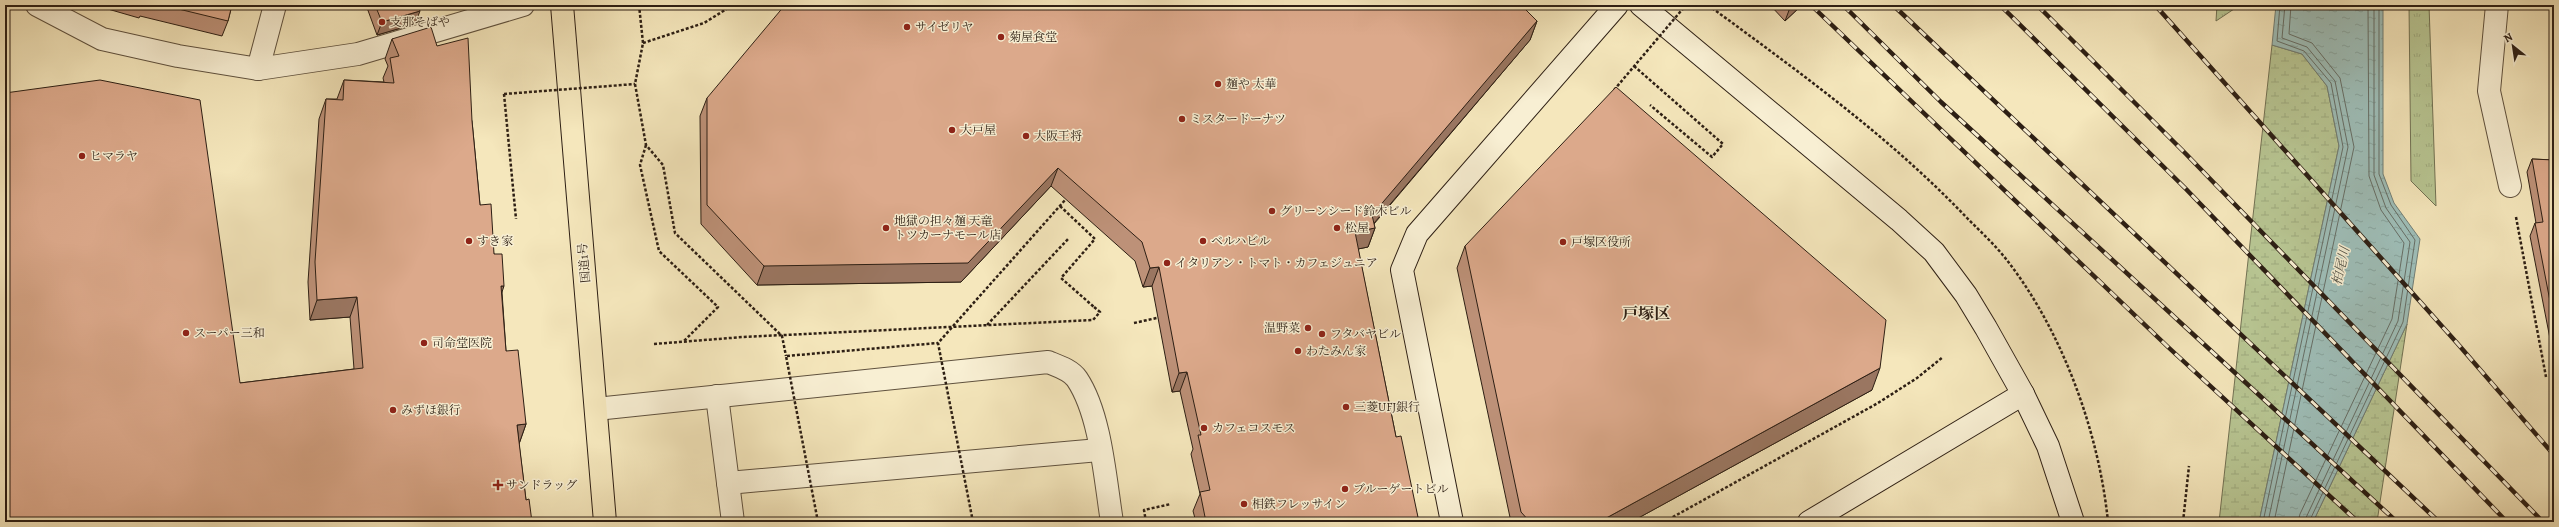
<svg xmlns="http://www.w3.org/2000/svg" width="2559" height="527" viewBox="0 0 2559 527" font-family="Alegreya,'Noto Serif JP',serif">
<defs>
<pattern id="grass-tufts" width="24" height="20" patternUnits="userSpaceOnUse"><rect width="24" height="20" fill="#b8c693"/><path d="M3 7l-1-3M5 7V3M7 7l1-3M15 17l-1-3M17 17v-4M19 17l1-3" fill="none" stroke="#9eaa7e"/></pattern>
<pattern id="wetland-marsh" width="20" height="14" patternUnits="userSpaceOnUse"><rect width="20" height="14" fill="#b8c693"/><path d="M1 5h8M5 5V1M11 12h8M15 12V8" fill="none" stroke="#9eaa7e"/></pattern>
<pattern id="water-ripples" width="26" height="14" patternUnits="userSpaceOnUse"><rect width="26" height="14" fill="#9ebeb8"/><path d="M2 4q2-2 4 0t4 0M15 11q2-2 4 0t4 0" fill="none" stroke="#88a39d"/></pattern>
</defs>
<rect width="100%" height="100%" fill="#f5e7bc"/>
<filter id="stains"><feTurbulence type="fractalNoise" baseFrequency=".005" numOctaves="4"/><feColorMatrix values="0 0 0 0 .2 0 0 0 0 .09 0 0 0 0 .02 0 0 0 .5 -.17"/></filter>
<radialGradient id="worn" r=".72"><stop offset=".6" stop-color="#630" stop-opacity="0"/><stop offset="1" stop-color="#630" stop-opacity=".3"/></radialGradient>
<g fill="url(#grass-tufts)" stroke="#727254">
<path d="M2217 5H2240L2216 21Z"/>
<path d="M2409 5H2429L2436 206 2411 181Z"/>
</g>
<g fill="url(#wetland-marsh)" stroke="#727254">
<path d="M2272 45 2302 54 2327 86 2339 146 2259 522H2219Z"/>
<path d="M2407 324 2377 522H2313Z"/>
</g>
<path fill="url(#water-ripples)" stroke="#717e76" d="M2276 5H2383V174L2394 203 2420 239 2407 324 2313 522H2259L2339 146 2327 86 2302 54 2272 45Z"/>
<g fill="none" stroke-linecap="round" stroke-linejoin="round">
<g stroke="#666e66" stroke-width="1">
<path d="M2263 522 2343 147 2331 83 2304 51 2277 41 2280 5"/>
<path d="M2268 522 2348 147 2335 81 2307 47 2282 38 2285 5"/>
<path d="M2274 522 2354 147 2340 78 2312 43 2289 34 2291 5"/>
<path d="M2298 522 2300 514 2392 319 2404 243 2381 210 2369 176 2368 5"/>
<path d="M2304 522 2398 321 2410 242 2386 208 2374 175V5"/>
<path d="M2309 522 2403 322 2415 240 2391 205 2379 174V5"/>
</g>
<g stroke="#5f513e" stroke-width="24">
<g id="lane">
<path d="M258 69 275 5"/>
<path d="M717 396 733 522"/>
<path d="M596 409 1048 362C1058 366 1071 370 1077 379 1101 415 1105 479 1112 522"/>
<path d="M728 483 1099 450"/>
</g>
</g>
<g stroke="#5f513e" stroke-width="24">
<g id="street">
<path d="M37 5 102 39 178 56 258 69 358 54 523 5"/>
<path d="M2497 5 2489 91 2510 186"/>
</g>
</g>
<g stroke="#2d1f14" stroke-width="24">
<g id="secondary">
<path d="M1641 5 1899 220 1934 252 1966 295 1986 328 2023 394 2048 446 2073 522"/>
<path d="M1452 522 1402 270 1417 234 1617 5"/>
<path d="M1809 522 2023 394"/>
</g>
</g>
<g stroke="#2d1f14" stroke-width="24">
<path id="highway" d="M562 5 605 522"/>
</g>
<g stroke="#2d1f14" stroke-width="2.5" stroke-dasharray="3 2" stroke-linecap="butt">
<path d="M1708 5C1799 72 1890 137 1968 219 1981 232 1995 245 2006 259 2062 330 2099 432 2108 522"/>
<path d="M2553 5H2554"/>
<path d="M643 43 704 23 733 5"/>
<path d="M1634 66 1723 144 1712 157 1650 105"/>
<path d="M504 94 516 219"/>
<path d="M646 145 640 165 659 251 718 307 684 341"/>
<path d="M2516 217 2546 377"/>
<path d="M1134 323 1161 317"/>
<path d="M987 325 1069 238"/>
<path d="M654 344 743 337 1093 320 1100 312 1094 307"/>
<path d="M1664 522 1878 403 1917 378 1943 357"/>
<path d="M2183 522 2189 466"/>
</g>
<use href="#lane" stroke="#f8efd3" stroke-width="22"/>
<use href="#street" stroke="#f8efd3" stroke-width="22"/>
<use href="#secondary" stroke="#f8efd3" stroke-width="22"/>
<use href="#highway" stroke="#f5e7bc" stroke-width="22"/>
<g stroke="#2d1f14" stroke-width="4.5">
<g id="rail">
<path d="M1811 5 2168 347 2358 522"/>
<path d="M1843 5 1941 102 2397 522"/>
<path d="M1893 5 2439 522"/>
<path d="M2000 5 2185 188 2507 522"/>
<path d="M2037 5 2186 154 2543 522"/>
<path d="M2155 5 2457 343 2554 455"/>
</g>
</g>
<use href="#rail" stroke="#f8efd3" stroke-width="3" stroke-dasharray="9" stroke-linecap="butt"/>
<g stroke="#2d1f14" stroke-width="2.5" stroke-dasharray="3 2" stroke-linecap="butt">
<path d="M639 5 643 43 635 84 646 145 663 165 675 233 782 336 786 356"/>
<path d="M1614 90 1686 5"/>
<path d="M504 94 635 84"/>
<path d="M1060 206 1095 239 1061 278 1094 307"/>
<path d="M818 522 786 356 938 343"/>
<path d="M973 522 938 343 1066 199"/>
<path d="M1146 522 1144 510 1171 504"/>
</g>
</g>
<g fill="#bd9178" stroke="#2d1f14">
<path d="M94 5H232L228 21 222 36 140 16 139 18Z"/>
<path d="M366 5H418L415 24 377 35Z"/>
<path d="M1770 5H1802L1785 21Z"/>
<path d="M1537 21 1530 40 1374 224 1375 228 1368 247 1358 249 1396 437 1419 522H1196L1193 511 1200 494 1191 454 1193 449 1180 391 1172 392 1152 286 1143 287 1135 261 1051 186 961 282 757 285 701 224 700 116 707 98Z"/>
<path d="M392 39 437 46 472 121 480 205 494 254 502 292 506 351 526 424 519 444 526 500 532 522 240 383 354 369 350 317 310 320 308 282 319 119 326 99H337L344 80 384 82 383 78 388 66 385 59Z"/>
<path d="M2532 159 2554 160V354H2553L2530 236 2535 223H2536L2527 172Z"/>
<path d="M1465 246 1872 390 1631 522H1511L1457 268Z"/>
</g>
<g fill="#9a7661" stroke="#2d1f14">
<path d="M1791 5H1802L1785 21Z"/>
<path d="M420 11 415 24 377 35 382 22Z"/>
<path d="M1537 21 1530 40 1369 229 1375 228 1368 247 1348 251 1355 232Z"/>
<path d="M1058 168 1051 186 961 282 757 285 764 266Z"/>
<path d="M1159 267 1152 286 1143 287 1150 268Z"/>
<path d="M501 286H504L497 307Z"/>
<path d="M357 297 350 317 310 320 317 300Z"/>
<path d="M1880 368 1872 390 1631 522H1599Z"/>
<path d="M1187 372 1180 391 1172 392 1179 373Z"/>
<path d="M526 424 519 444 517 425Z"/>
</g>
<g fill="#dca98b" stroke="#2d1f14">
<path d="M162 5H232L228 21Z"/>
<path d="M375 5H418L420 11 382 22Z"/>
<path d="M785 5H1521L1537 21 1372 215 1375 228 1355 232 1396 437 1401 436 1419 522H1206L1200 492 1210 490 1198 435H1201L1187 372 1179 373 1159 267 1150 268 1142 242 1058 168 968 263 764 266 707 205V98Z"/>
<path d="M431 27 437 46 468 38 472 121 480 205 491 204 494 254H502L504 286H501L506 351 518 350 526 424 517 425 526 500 529 499 532 522H5V93L100 80 200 100 240 383 363 368 357 297 317 300 315 262 326 99 343 100 344 80 394 83 390 58 399 56 392 39Z"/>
<path d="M1616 87 1886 320 1880 368 1599 522H1530L1521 512 1465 246Z"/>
<path d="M2532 159 2554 160V322L2535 223 2543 222Z"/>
</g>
<g fill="#8f2418" stroke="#f8efd3" stroke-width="1.5">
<circle cx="382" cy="22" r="4"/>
<circle cx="907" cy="27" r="4"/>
<circle cx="1001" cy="37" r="4"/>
<circle cx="1218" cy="84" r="4"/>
<circle cx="1182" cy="119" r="4"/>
<circle cx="952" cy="130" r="4"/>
<circle cx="1026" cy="136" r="4"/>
<circle cx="82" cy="156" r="4"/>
<circle cx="1272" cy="211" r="4"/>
<circle cx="886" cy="228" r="4"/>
<circle cx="1337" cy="228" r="4"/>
<circle cx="469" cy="241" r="4"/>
<circle cx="1203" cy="241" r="4"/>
<circle cx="1563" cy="242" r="4"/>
<circle cx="1167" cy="263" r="4"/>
<circle cx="1308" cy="328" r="4"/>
<circle cx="186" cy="333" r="4"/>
<circle cx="1322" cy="334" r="4"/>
<circle cx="424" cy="343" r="4"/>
<circle cx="1298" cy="351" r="4"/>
<circle cx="1346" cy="407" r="4"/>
<circle cx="393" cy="410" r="4"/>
<circle cx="1204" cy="428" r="4"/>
<path d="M496 479h4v4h4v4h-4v4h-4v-4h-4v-4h4z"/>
<circle cx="1345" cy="489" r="4"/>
<circle cx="1244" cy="504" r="4"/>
</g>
<g text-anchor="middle" stroke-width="3" stroke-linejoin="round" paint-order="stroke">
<g font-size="12" fill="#2d1f14" stroke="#f8efd3" text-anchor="start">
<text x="390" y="26">支那そばや</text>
<text x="915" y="31">サイゼリヤ</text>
<text x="1009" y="41">菊屋食堂</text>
<text x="1226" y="88">麺や 太華</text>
<text x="1190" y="123">ミスタードーナツ</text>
<text x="960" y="134">大戸屋</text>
<text x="1034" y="140">大阪王将</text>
<text x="90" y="160">ヒマラヤ</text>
<text x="1280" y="215">グリーンシード鈴木ビル</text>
<text x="894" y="225">地獄の担々麺 天竜<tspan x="894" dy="14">トツカーナモール店</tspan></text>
<text x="1345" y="232">松屋</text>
<text x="477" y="245">すき家</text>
<text x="1211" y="245">ベルハビル</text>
<text x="1571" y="246">戸塚区役所</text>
<text x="1175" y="267">イタリアン・トマト・カフェジュニア</text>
<text x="1300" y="332" text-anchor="end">温野菜</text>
<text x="194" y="337">スーパー三和</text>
<text x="1330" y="338">フタバヤビル</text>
<text x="432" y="347">司命堂医院</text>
<text x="1306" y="355">わたみん家</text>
<text x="1354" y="411">三菱UFJ銀行</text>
<text x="401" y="414">みずほ銀行</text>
<text x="1212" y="432">カフェコスモス</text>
<text x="506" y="489">サンドラッグ</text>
<text x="1353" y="493">ブルーゲートビル</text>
<text x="1252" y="508">相鉄フレッサイン</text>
</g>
<g font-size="12" fill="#2d1f14" stroke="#f8efd3">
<text transform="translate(584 263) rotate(-95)" y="4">国道1号</text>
</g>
<g font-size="13" font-style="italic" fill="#4f4f45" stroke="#f8efd3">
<text transform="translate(2340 266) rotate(-77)" y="5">柏尾川</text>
</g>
<g font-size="16" font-weight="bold" fill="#2d1f14" stroke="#f8efd3">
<text x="1646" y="319">戸塚区</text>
</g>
</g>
<rect width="2559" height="527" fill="none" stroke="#f5e7bc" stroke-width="20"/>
<rect x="6" y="6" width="2547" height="515" fill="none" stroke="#2d1f14" stroke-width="2"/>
<rect x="10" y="10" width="2539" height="507" fill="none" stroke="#2d1f14"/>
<g transform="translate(2513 46) rotate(330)" stroke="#f8efd3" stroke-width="3" paint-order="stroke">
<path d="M0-3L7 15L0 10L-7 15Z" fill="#2d1f14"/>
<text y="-6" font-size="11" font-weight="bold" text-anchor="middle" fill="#2d1f14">N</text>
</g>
<rect width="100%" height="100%" filter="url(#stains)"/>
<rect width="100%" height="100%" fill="url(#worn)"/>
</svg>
